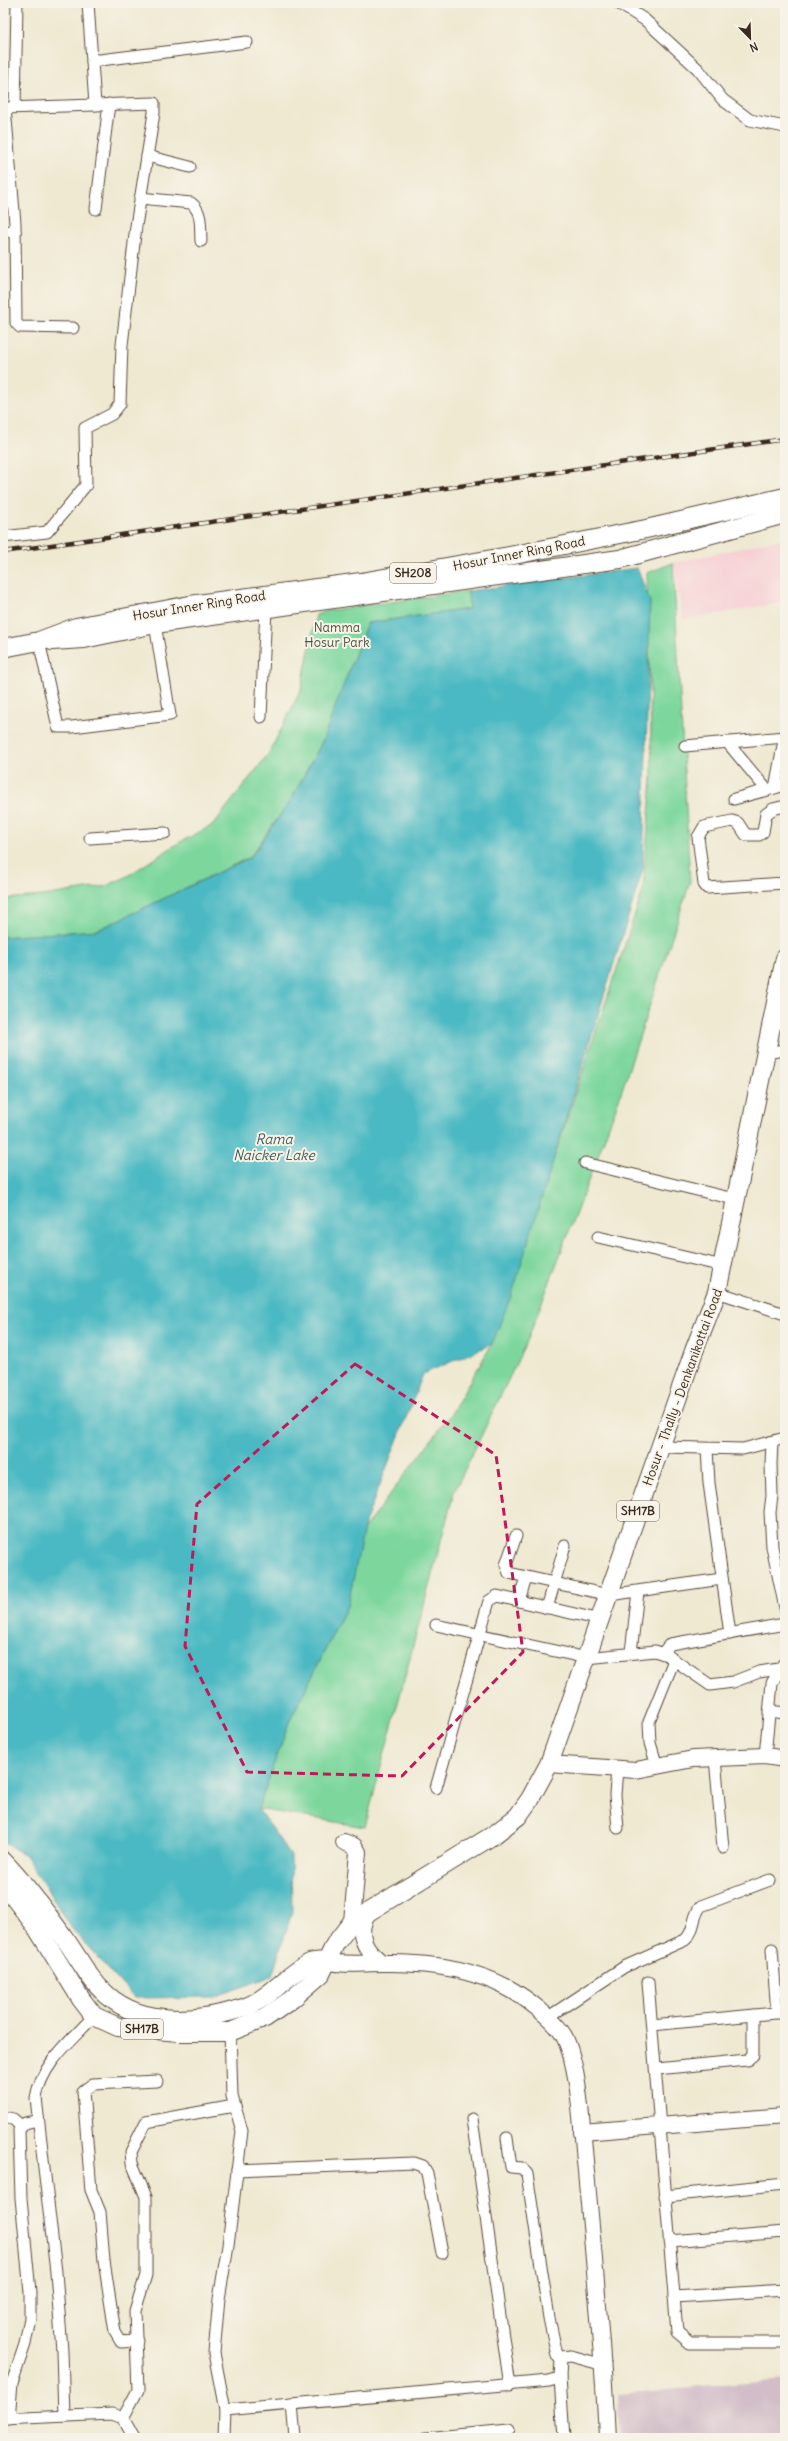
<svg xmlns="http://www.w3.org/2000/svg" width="788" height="2441" viewBox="0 0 788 2441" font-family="Delius,sans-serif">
<rect width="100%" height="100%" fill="#f7f3e8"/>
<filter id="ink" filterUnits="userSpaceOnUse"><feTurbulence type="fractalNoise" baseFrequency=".025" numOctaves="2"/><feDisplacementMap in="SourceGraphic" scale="8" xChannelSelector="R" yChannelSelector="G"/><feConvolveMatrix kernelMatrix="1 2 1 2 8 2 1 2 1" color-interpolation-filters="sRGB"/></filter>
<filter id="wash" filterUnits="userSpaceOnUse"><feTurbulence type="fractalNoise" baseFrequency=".012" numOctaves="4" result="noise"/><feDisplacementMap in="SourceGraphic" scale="16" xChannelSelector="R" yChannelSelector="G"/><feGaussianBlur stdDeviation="0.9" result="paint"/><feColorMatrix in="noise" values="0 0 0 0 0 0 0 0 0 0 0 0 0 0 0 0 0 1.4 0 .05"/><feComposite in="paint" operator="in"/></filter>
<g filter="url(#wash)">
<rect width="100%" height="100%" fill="#efe9d2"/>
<path fill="#f7cfd4" d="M785 538V602L683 620 673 563Z"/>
<path fill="#d2bdc8" d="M785 2380V2438H619L618 2394Z"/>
<g fill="#7dd79d" stroke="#5c805e">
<path d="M673 563 690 882 617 1105 528 1339 454 1492 365 1827 258 1809 289 1722 348 1604 363 1530 451 1414 492 1344 643 890 652 777 647 573Z"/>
<path d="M468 591 469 609 367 623 322 742 291 800 250 857 98 930 3 937V899L42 896 106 886 126 877 180 842 213 825 269 753 301 690 316 615 326 611Z"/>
</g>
<path fill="#4bb9c3" stroke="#437270" d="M637 568 650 601 643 869 512 1294 492 1344 423 1374 365 1523 348 1604 289 1722 258 1809 291 1856 292 1912 272 1976 214 1997 134 1998 72 1929 25 1855 3 1842V937L98 930 251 857 291 800 322 742 367 623 469 609 468 591Z"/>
</g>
<g filter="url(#ink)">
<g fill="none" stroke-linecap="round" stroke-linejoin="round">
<g stroke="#564739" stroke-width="13">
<g id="street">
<path d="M88 3 95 105"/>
<path d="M618 3 645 20 698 69 723 100 750 120 785 127"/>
<path d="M92 61 247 42"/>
<path d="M15 107 17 3"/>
<path d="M3 108H5L15 223 16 323 20 327 73 328"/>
<path d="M147 156 190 167"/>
<path d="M140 198 191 203C203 212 200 228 201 241"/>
<path d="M96 209 109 104"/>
<path d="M3 231 15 232"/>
<path d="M3 537 47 532 86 485 85 428 112 414 120 404 122 345 136 226 154 113V103L5 108"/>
<path d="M39 641 58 727H72L170 715 155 624"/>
<path d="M261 717 266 609"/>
<path d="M727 742 767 790"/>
<path d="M685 746 785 737"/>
<path d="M775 788 785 735"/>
<path d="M734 799 785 785"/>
<path d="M785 806 773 809 766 814 763 832 759 835H746L738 823 732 821 704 827 698 837 704 884 707 888 785 883"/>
<path d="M90 838 165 833"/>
<path d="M765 1053 785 1050"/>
<path d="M585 1163 738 1200"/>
<path d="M598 1237 723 1266"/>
<path d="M717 1292 785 1314"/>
<path d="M772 1442 771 1464 772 1496 770 1512 772 1547 785 1608"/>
<path d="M662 1447 743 1449 785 1438"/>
<path d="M707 1449 709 1483 730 1634"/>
<path d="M516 1536 506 1565 509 1573 609 1595 722 1579"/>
<path d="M519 1601 526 1577"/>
<path d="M547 1608 565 1546"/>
<path d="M436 1625 587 1658 655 1651 667 1655 710 1685 733 1682 759 1672 785 1668"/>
<path d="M631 1652 638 1592"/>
<path d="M667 1655 666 1649 670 1644 785 1624"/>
<path d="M769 1711 785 1713"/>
<path d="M765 1756 772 1683 783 1664"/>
<path d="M715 1758 723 1848"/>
<path d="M657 1766 650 1743 649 1722 674 1660"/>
<path d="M617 1768 615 1795 618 1828"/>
<path d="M436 1788 489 1601 497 1596 601 1620"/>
<path d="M772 1949 777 2013"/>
<path d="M648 1982 677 2332 690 2343H785"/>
<path d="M547 2018 624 1967 685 1940C695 1932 692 1916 701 1906L770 1880"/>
<path d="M652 2025 785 2012"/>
<path d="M657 2069 747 2060 753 2055V2015"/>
<path d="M3 2117 13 2119 21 2126"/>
<path d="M472 2119 510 2386"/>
<path d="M507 2138 511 2167 522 2168 527 2174 549 2318 557 2355 561 2357"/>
<path d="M237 2170 414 2163 423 2166 427 2173 442 2253"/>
<path d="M665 2196 785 2184"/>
<path d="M669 2241 785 2232"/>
<path d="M674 2297 785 2290"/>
<path d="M137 2341 121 2342 115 2332 104 2261 100 2212 91 2190 83 2091 93 2084 157 2081"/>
<path d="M560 2378 564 2438"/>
<path d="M292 2404 295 2438"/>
<path d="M225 2410 214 2353 219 2299 228 2245 242 2131 232 2096 230 2032"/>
<path d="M64 2416 62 2351 56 2272 36 2098C41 2064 72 2040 94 2016"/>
<path d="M123 2418 138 2390 135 2311 146 2275V2197L132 2163 131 2152 146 2122 234 2106"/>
<path d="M3 2419 112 2414 123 2418 134 2438"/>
<path d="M9 2419 12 2383 25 2344 30 2318V2292L21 2198 19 2130 25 2123 38 2120"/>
<path d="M220 2438 224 2437 225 2410 549 2381 560 2378 561 2357 571 2356 604 2365"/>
<path d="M425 2438 509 2430"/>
</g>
</g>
<g stroke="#564739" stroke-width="18">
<g id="secondary">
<path d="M549 1764 636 1770 693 1759 765 1756 785 1759"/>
<path d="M344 1842 354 1846 358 1852 352 1922"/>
<path d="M368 1912C356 1934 363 1948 382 1963"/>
<path d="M325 1961C345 1966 362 1963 382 1963 426 1962 469 1967 508 1988 525 1997 555 2020 564 2036 580 2067 582 2135 586 2171 594 2260 603 2349 607 2438"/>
<path d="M582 2132 785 2116"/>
</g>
</g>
<g stroke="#564739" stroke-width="20">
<g id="primary">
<path d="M52 641 84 639 155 624 620 559 785 514"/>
<path d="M3 648 39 641 76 627 190 605 361 582 509 556 646 529 785 497"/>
<path d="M3 1861C26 1885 46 1912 65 1939 79 1958 89 1980 107 1995 143 2027 200 2022 243 2008 268 2000 285 1976 308 1964 312 1961 320 1962 325 1961"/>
<path d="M3 1883 35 1925 81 1999 94 2016 118 2027 180 2032H230L265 2018 292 1999 321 1974 335 1944 352 1922 495 1834 518 1816 530 1799 549 1764 694 1351 717 1292 785 958"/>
</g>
</g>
<use href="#street" stroke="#fff" stroke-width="11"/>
<use href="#secondary" stroke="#fff" stroke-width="16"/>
<use href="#primary" stroke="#fff" stroke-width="18"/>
<g stroke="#3b2a1e" stroke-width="4.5">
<path id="rail" d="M3 552 785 439"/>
</g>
<use href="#rail" stroke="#f7f3e8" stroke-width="3" stroke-dasharray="9" stroke-linecap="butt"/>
</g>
</g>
<path fill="none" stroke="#c2185b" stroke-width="3" stroke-dasharray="8 5" stroke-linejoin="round" d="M355 1364 496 1455 523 1652 402 1776 247 1772 185 1646 197 1504Z"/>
<g text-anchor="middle" stroke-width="4" stroke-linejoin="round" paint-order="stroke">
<g fill="#f7f3e8" stroke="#73665b" stroke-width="1">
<rect x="390" y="563" width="46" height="20" rx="3"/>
<rect x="617" y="1501" width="42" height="20" rx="3"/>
<rect x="121" y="2019" width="42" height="20" rx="3"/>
</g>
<g font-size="12" font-weight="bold" fill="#3b2a1e">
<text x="413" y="577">SH208</text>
<text x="638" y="1515">SH17B</text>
<text x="142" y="2033">SH17B</text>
</g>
<g font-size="13" fill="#3b2a1e" stroke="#f7f3e8">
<text transform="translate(519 553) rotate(-11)" y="5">Hosur Inner Ring Road</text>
<text transform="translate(199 605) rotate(-9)" y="5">Hosur Inner Ring Road</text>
<text transform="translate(682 1387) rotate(-70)" y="5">Hosur - Thally - Denkanikottai Road</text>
</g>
<g font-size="13" fill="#4c553e" stroke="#f7f3e8">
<text x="337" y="632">Namma<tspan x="337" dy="15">Hosur Park</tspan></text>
</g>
<g font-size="14" font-style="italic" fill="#415c58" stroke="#f7f3e8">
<text x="274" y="1144">Rama<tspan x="274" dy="16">Naicker Lake</tspan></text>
</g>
</g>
<rect width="788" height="2441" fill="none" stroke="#f7f3e8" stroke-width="16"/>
<g transform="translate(750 38) rotate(157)" stroke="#f7f3e8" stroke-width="3" paint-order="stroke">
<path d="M0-3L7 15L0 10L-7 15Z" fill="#3b2a1e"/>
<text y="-6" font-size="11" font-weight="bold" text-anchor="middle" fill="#3b2a1e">N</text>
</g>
</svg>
